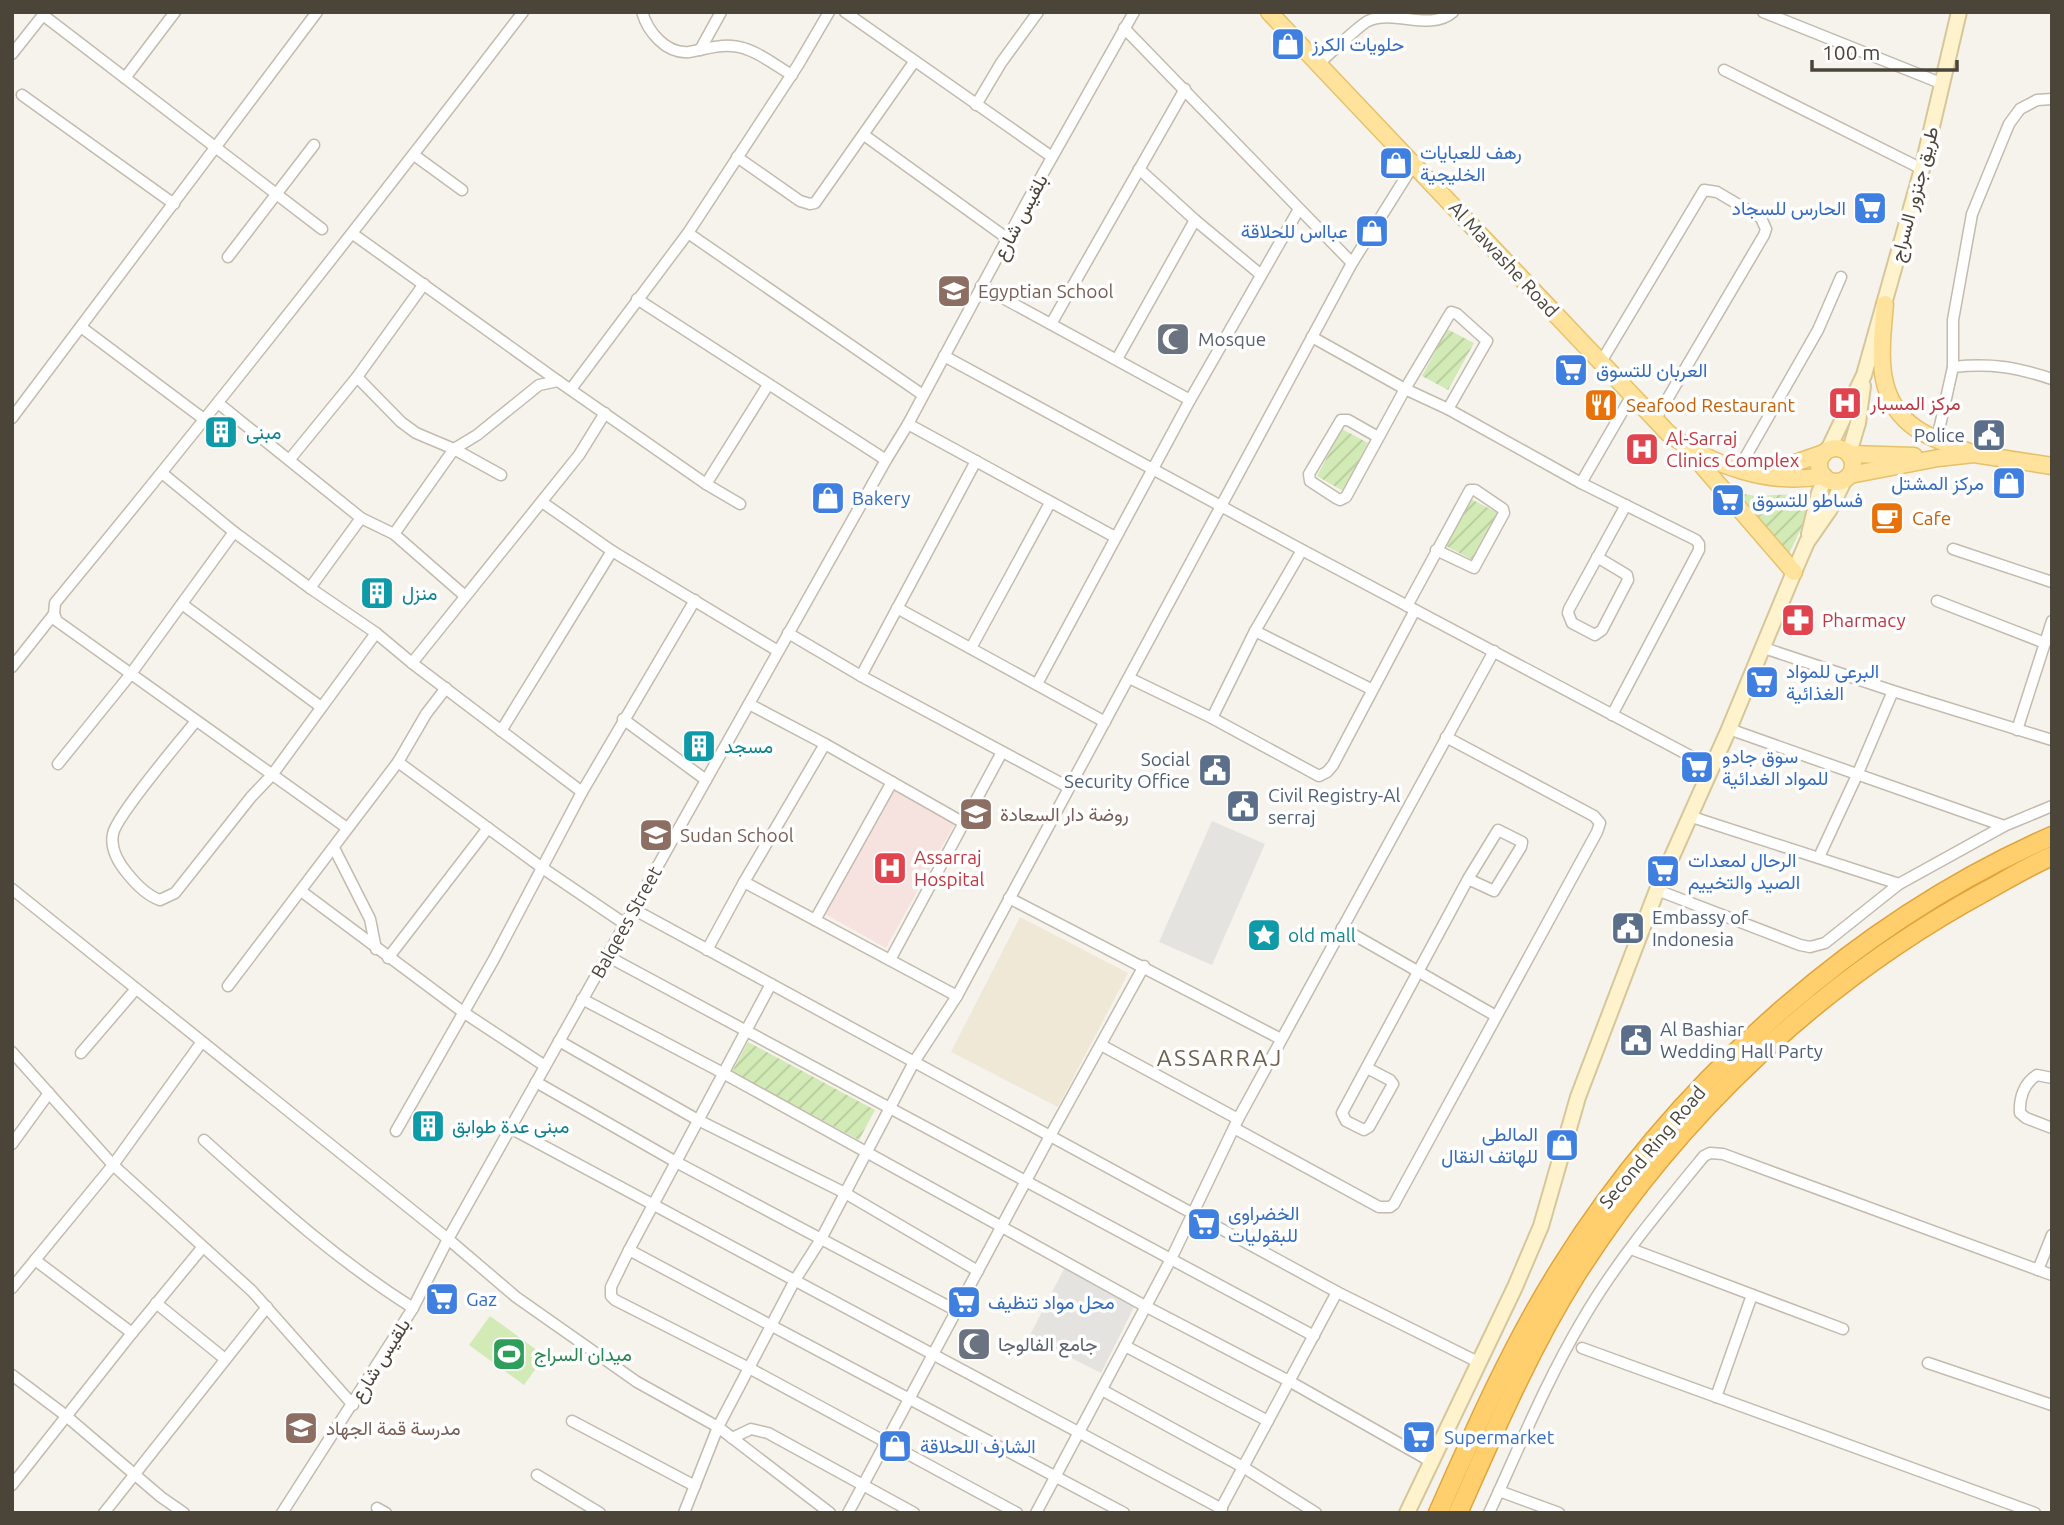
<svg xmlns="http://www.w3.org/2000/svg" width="2064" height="1525" viewBox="0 0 2064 1525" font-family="Ubuntu,Vazirmatn,sans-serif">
<defs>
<pattern id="garden-furrows" width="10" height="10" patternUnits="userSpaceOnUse" patternTransform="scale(1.75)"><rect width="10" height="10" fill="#d2eab5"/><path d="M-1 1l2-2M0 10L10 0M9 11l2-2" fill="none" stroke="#b6ca9c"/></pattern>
</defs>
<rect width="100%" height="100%" fill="#f6f3ec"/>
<path fill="#efe8d6" d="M1020 917 1128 973 1058 1107 951 1052Z"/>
<path fill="#f6e3e0" d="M894 789 955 823 886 948 825 914Z"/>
<path fill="#d2eab5" d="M490 1316 545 1356 524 1385 469 1345Z"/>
<g fill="url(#garden-furrows)">
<path d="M1447 329 1474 343 1448 390 1422 376Z"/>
<path d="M1342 429 1368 443 1343 491 1317 476Z"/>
<path d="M1727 491 1756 496 1796 494 1806 503 1808 514 1786 560Z"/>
<path d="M1471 499 1498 513 1473 560 1446 546Z"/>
<path d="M748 1042 875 1110 859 1140 732 1072Z"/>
</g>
<g fill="#e5e3e0">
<path d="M1212 821 1265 844 1212 965 1159 942Z"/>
<path d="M1065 1267 1136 1303 1101 1373 1029 1337Z"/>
</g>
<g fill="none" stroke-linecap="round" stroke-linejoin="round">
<g stroke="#c2bbae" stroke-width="13">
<g id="street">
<path d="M45 12 43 15 322 229"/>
<path d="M642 12C648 32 666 54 689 52 703 50 718 44 732 46 753 47 774 65 792 75"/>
<path d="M845 12 1052 157"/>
<path d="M1763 12 1943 84"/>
<path d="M1124 28 1352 263"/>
<path d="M700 50 721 12"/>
<path d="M12 54 43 15"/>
<path d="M1318 64C1329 55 1358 26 1368 21 1395 9 1430 32 1453 12"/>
<path d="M1724 70 1922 169"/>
<path d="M125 78 175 12"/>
<path d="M22 95 174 204"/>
<path d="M976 105 1001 63 1038 12"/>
<path d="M864 135 1008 239"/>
<path d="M414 155 462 190"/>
<path d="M737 157 800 201 810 204 815 203 914 62"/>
<path d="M1139 169 1195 220 1260 274"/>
<path d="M688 233 923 395"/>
<path d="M353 234 558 381 706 484 740 504"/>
<path d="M228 257 314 145"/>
<path d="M981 286 1190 400"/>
<path d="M637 299 886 460"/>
<path d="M1051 324 1185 89"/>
<path d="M81 327 205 420"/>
<path d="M1312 337 1405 389 1448 409 1581 483 1696 540 1699 544V550L1612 715"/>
<path d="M944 356 1302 550 1711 767"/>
<path d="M1117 359 1195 220"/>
<path d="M1601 362 1704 190 1717 192 1761 218 1766 229 1764 235 1655 420"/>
<path d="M1953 367C1991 363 2016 367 2052 379"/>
<path d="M357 377 401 422 416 433 454 449 501 475"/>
<path d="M571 389 688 233 798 65 829 12"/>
<path d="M218 403 361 518 394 534 465 596"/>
<path d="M12 418 317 12"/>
<path d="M908 424 1115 537"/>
<path d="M1378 437 1348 420H1341L1309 474 1310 481 1336 498 1340 500 1346 497 1405 389 1451 312 1457 314 1487 341 1448 409"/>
<path d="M1937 439 1953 367V320L1972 214 2009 124 2020 109 2037 100 2052 99"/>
<path d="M290 459 357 377 424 284"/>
<path d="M1738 470 1818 330 1841 277"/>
<path d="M162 473 234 532 310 588 376 633 412 663 582 792"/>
<path d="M1581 483 1632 395"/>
<path d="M706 484 768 385"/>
<path d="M542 502 612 551 778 651"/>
<path d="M394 534 454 449 477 435 539 385 558 381"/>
<path d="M1953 549 2052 582"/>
<path d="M1597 557 1627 575 1628 580 1602 630 1595 635 1572 623 1568 613 1569 609 1626 505"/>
<path d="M310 588 361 518"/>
<path d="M1937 601 2045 643"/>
<path d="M182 604 321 707"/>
<path d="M1407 606 1470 490H1475L1503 509 1504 513 1474 568 1436 550"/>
<path d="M897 608 1105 722"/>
<path d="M1255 631 1371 689"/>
<path d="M788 633 861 676 1068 787"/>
<path d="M1761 647 1893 691 2052 740"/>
<path d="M971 648 1050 503"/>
<path d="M412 663 579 455 605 413"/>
<path d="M12 667 54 614"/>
<path d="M861 676 976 461"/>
<path d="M1129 678 1212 718 1319 776 1327 772 1333 765 1415 610"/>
<path d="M1037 684 1190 400 1299 209"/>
<path d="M749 704 825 744 964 823"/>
<path d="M1212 718 1255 631 1302 550"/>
<path d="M623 719 706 780"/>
<path d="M196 721C181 740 116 816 113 834 110 848 118 862 127 873 135 883 148 896 160 900L175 893 251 797 272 775 376 633"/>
<path d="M1729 729 2004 826"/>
<path d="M2017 730 2052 621"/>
<path d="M501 731 612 551"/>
<path d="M398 762 541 867 625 924"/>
<path d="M58 764 130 675 234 532"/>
<path d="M1689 816 1899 884"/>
<path d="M347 828 57 621 54 614 55 603C215 409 370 212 523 12"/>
<path d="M334 848 370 919 376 949"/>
<path d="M1819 857 1858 773 1893 691"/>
<path d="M744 882 957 996"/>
<path d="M12 889 448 1239 516 1297 637 1382 718 1427 830 1513"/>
<path d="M1657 890 1800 945 1810 947 1825 943 1899 884 2004 826 2052 806"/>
<path d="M301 891 463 1012 545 1066"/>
<path d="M1009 898 1281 1039"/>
<path d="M633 909 1337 1292 1478 1362"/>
<path d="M815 920 892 782"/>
<path d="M1342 928 1496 1016"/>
<path d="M707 950 744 882 825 744"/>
<path d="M607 956 1314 1336"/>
<path d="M388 958 488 828"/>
<path d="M890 960 1002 752"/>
<path d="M771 984 629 1250 611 1287V1296L615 1300 749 1368 1017 1513"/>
<path d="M228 986 398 762 426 714 446 688"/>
<path d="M582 999 723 1073 1145 1306 1289 1381 1430 1461"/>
<path d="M559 1041 698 1120 845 1193 978 1271"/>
<path d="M1101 1045 1238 1119"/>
<path d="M12 1052 113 1165 252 1291 353 1405"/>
<path d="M81 1053 135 990"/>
<path d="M1367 1068 1390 1080 1393 1084 1369 1127 1364 1130 1346 1121 1342 1113 1468 879 1498 830 1522 842 1521 847 1494 891 1468 879"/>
<path d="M2052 1078 2037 1075C2024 1083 2019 1098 2020 1113L2026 1118 2052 1128"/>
<path d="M536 1082 676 1162 957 1311"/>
<path d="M510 1128 1222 1509"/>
<path d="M1234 1128 1379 1207H1390L1394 1204 1597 832 1600 823 1594 816 1446 737"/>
<path d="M396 1131 494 959 582 792 695 600"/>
<path d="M204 1140C273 1202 334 1258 413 1308"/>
<path d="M12 1144 49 1093"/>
<path d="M1631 1249 1843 1329"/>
<path d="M629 1250 1124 1513"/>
<path d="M2038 1270 2052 1235"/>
<path d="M12 1288 113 1165 201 1043"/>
<path d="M156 1303 225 1359"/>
<path d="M132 1333 202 1248"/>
<path d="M1125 1346 1268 1421"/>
<path d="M1582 1348 2035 1513"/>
<path d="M1928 1363 2052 1405"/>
<path d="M12 1375 65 1415 161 1497 184 1513"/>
<path d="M1102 1390 1243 1467 1316 1513"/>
<path d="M1716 1397 1752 1295"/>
<path d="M572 1421 695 1486"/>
<path d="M732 1438 751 1429 768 1433 914 1513"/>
<path d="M537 1475 600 1513"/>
<path d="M12 1485 132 1333 35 1260"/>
<path d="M1499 1491 1559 1513"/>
<path d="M377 1508 386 1513"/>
<path d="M1219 1512 1337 1292"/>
<path d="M104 1513 267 1307"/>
<path d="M282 1513 413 1308 448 1239 886 460 908 424 1028 200 1134 12"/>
<path d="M684 1513 718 1427 795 1280 821 1239 914 1062 957 996 1352 263 1414 164"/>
<path d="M848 1513 1050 1136 1144 966"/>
<path d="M1036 1513 1171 1259 1238 1119 1494 651"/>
<path d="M1489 1513C1519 1448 1546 1381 1583 1319 1616 1262 1662 1207 1704 1156L1710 1153 1723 1154 2052 1275"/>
</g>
</g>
<g stroke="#d6c79b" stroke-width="18">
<g id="secondary">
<path d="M1828 450 1864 375 1922 169 1959 12"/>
<path d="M1849 453 1858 423 1863 386"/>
<path d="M1809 534 1819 493 1825 478"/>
<path d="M1407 1513 1515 1287 1541 1226 1578 1097 1657 890 1729 729 1794 572 1807 542 1830 509 1845 479"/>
</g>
</g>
<g stroke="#e6c16a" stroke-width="19">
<g id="primary">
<path d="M1269 12 1668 433C1712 466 1769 486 1824 476"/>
<path d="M1885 304C1881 350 1873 400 1917 429 1933 440 1954 446 1972 453"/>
<circle cx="1836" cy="465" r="17"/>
<path d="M1850 454 1914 456"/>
<path d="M1693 455 1794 572"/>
<path d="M1769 472 1824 453"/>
<path d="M1850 475 1938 458 1974 454 2052 466"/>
</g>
</g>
<g stroke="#e0a43c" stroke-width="21">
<g id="highway">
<path d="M1438 1513C1475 1429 1512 1345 1561 1267 1675 1085 1854 923 2052 836"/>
<path d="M1458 1513C1494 1432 1529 1350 1576 1275 1677 1116 1820 981 1986 891 2008 879 2029 866 2052 856"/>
</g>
</g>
<use href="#street" stroke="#fff" stroke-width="10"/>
<use href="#secondary" stroke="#fff3cd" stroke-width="14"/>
<use href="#primary" stroke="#ffe39c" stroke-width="16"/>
<use href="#highway" stroke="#ffcf6e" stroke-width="18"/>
</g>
<defs>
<g id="shop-square" transform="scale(1.75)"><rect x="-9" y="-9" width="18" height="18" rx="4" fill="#3f7fe0" stroke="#fff"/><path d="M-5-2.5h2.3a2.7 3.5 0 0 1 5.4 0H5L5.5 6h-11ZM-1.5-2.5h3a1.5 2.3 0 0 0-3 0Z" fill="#fff"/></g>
<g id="supermarket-square" transform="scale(1.75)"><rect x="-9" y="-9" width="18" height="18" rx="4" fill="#3f7fe0" stroke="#fff"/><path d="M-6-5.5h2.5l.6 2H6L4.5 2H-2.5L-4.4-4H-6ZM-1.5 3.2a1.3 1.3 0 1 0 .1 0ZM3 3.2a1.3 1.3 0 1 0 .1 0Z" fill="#fff"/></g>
<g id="school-square" transform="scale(1.75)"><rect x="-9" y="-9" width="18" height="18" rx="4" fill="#8d6e63" stroke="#fff"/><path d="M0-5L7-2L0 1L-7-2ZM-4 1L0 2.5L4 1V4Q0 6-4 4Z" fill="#fff"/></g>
<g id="mosque-square" transform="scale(1.75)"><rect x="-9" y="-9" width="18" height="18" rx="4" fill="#6b7280" stroke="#fff"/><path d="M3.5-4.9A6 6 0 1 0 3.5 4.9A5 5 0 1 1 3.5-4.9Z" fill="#fff"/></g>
<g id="hospital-square" transform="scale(1.75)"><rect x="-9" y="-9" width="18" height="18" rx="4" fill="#e0444e" stroke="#fff"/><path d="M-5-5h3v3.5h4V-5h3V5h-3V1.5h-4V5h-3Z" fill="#fff"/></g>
<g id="restaurant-square" transform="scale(1.75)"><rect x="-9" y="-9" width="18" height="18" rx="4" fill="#e8710a" stroke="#fff"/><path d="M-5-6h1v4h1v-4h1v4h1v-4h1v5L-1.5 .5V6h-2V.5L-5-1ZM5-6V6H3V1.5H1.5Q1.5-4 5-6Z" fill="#fff"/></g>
<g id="building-square" transform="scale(1.75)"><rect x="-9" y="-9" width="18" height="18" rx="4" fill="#0f9aa8" stroke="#fff"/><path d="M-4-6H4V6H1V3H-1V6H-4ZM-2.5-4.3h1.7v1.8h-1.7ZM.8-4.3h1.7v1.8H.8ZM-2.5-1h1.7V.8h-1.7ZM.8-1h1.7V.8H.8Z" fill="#fff"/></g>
<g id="civic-square" transform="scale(1.75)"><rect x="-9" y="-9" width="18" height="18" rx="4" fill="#5c6f8a" stroke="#fff"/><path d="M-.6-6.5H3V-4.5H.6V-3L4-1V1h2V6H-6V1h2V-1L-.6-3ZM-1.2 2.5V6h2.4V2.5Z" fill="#fff"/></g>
<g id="cafe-square" transform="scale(1.75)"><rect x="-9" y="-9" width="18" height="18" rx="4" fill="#e8710a" stroke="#fff"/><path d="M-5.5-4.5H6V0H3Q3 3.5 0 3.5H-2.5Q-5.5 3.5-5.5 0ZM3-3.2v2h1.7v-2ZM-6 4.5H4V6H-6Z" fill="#fff"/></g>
<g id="pharmacy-square" transform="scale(1.75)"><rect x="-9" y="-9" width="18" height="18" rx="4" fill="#e0444e" stroke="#fff"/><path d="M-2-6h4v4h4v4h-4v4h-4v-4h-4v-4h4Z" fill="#fff"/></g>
<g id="sight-square" transform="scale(1.75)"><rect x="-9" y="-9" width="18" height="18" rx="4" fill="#0f9aa8" stroke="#fff"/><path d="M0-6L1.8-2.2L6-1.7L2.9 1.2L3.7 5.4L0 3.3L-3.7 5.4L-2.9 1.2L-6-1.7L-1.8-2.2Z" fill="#fff"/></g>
<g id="stadium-square" transform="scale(1.75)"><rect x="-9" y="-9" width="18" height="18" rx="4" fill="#2e9e5b" stroke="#fff"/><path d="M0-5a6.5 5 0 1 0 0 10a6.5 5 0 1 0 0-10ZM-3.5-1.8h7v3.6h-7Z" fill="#fff"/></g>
</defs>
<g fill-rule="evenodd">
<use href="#shop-square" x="1288" y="44"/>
<use href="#shop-square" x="1396" y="163"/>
<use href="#supermarket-square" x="1870" y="208"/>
<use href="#shop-square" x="1372" y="231"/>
<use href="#school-square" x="954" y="291"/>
<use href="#mosque-square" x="1173" y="339"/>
<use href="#supermarket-square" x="1571" y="370"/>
<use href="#hospital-square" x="1845" y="403"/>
<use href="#restaurant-square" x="1601" y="405"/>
<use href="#building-square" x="221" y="432"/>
<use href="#civic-square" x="1989" y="435"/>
<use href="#hospital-square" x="1642" y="449"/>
<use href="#shop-square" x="2009" y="483"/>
<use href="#shop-square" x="828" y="498"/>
<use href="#supermarket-square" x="1728" y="500"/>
<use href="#cafe-square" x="1887" y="518"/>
<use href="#building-square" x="377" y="593"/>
<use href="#pharmacy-square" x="1798" y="620"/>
<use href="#supermarket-square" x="1762" y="682"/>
<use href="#building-square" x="699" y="746"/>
<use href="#supermarket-square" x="1697" y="767"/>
<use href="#civic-square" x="1215" y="770"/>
<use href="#civic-square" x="1243" y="806"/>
<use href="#school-square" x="976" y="814"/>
<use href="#school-square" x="656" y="835"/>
<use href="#hospital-square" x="890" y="868"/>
<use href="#supermarket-square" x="1663" y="871"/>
<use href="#civic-square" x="1628" y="928"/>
<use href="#sight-square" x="1264" y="935"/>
<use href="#civic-square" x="1636" y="1040"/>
<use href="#building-square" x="428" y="1126"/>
<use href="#shop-square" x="1562" y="1145"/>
<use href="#supermarket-square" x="1204" y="1224"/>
<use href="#supermarket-square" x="442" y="1299"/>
<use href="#supermarket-square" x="964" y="1302"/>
<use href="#mosque-square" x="974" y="1344"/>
<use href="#stadium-square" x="509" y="1354"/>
<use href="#school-square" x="301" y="1428"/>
<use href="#supermarket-square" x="1419" y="1437"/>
<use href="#shop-square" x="895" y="1446"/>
</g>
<g text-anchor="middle" stroke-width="7" stroke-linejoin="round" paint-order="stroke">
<g font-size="19" fill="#366cbe" stroke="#fff" text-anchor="start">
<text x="1312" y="51">حلويات الكرز</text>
<text x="1420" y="159">رهف للعبايات<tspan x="1420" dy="22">الخليجية</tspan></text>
<text x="1846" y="215" text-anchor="end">الحارس للسجاد</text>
<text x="1348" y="238" text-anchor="end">عبااس للحلاقة</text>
<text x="1596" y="377">العربان للتسوق</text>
<text x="1984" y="490" text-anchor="end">مركز المشتل</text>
<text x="852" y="505">Bakery</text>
<text x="1752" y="507">فساطو للتسوق</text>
<text x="1786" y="678">البرعي للمواد<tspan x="1786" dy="22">الغذائية</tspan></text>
<text x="1722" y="763">سوق جادو<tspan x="1722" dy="22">للمواد الغدائية</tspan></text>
<text x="1688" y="867">الرحال لمعدات<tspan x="1688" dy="22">الصيد والتخييم</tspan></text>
<text x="1538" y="1141" text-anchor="end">المالطى<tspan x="1538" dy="22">للهاتف النقال</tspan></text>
<text x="1228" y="1220">الخضراوى<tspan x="1228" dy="22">للبقوليات</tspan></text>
<text x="466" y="1306">Gaz</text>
<text x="988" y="1309">محل مواد تنظيف</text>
<text x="1444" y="1444">Supermarket</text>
<text x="920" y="1453">الشارف اللحلاقة</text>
</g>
<g font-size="19" fill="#4b4439" stroke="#fff">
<text transform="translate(1914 194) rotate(-75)" y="7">طريق جنزور السراج</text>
<text transform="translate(1020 217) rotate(-62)" y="7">بلقيس شارع</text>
<text transform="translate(1504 259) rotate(47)" y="7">Al Mawashe Road</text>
<text transform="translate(626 922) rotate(-61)" y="7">Balqees Street</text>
<text transform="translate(1652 1147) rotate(-50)" y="7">Second Ring Road</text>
<text transform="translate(380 1360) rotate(-58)" y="7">بلقيس شارع</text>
</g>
<g font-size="19" fill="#785e54" stroke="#fff" text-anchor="start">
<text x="978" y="298">Egyptian School</text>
<text x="1000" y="821">روضة دار السعادة</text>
<text x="680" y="842">Sudan School</text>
<text x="326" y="1435">مدرسة قمة الجهاد</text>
</g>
<g font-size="19" fill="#5b616d" stroke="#fff" text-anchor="start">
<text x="1198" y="346">Mosque</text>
<text x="998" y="1351">جامع الفالوجا</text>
</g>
<g font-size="19" fill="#be3a42" stroke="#fff" text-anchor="start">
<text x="1870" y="410">مركز المسبار</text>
<text x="1666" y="445">Al-Sarraj<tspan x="1666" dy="22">Clinics Complex</tspan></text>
<text x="1822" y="627">Pharmacy</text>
<text x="914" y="864">Assarraj<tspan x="914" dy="22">Hospital</tspan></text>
</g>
<g font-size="19" fill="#c56008" stroke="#fff" text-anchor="start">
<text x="1626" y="412">Seafood Restaurant</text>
<text x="1912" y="525">Cafe</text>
</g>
<g font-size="19" fill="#0d838f" stroke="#fff" text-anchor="start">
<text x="246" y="439">مبنى</text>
<text x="402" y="600">منزل</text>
<text x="724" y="753">مسجد</text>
<text x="1288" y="942">old mall</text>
<text x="452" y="1133">مبنى عدة طوابق</text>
</g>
<g font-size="19" fill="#4e5e75" stroke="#fff" text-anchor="start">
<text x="1965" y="442" text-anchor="end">Police</text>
<text x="1190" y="766" text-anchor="end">Social<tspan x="1190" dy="22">Security Office</tspan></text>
<text x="1268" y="802">Civil Registry-Al<tspan x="1268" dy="22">serraj</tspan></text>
<text x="1652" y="924">Embassy of<tspan x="1652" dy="22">Indonesia</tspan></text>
<text x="1660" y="1036">Al Bashiar<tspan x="1660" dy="22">Wedding Hall Party</tspan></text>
</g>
<g font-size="19" fill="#27864d" stroke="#fff" text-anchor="start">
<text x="534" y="1361">ميدان السراج</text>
</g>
<g font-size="23" letter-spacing="2" fill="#6e6250" stroke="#fff">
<text x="1220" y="1066">ASSARRAJ</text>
</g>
</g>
<rect width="2064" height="1525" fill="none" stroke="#4b4439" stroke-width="28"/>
<path d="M1812 60v10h145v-10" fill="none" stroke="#4b4439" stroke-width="3.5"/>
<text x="1822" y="60" font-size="21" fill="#4b4439" stroke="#ffffff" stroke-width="5" paint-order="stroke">100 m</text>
</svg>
